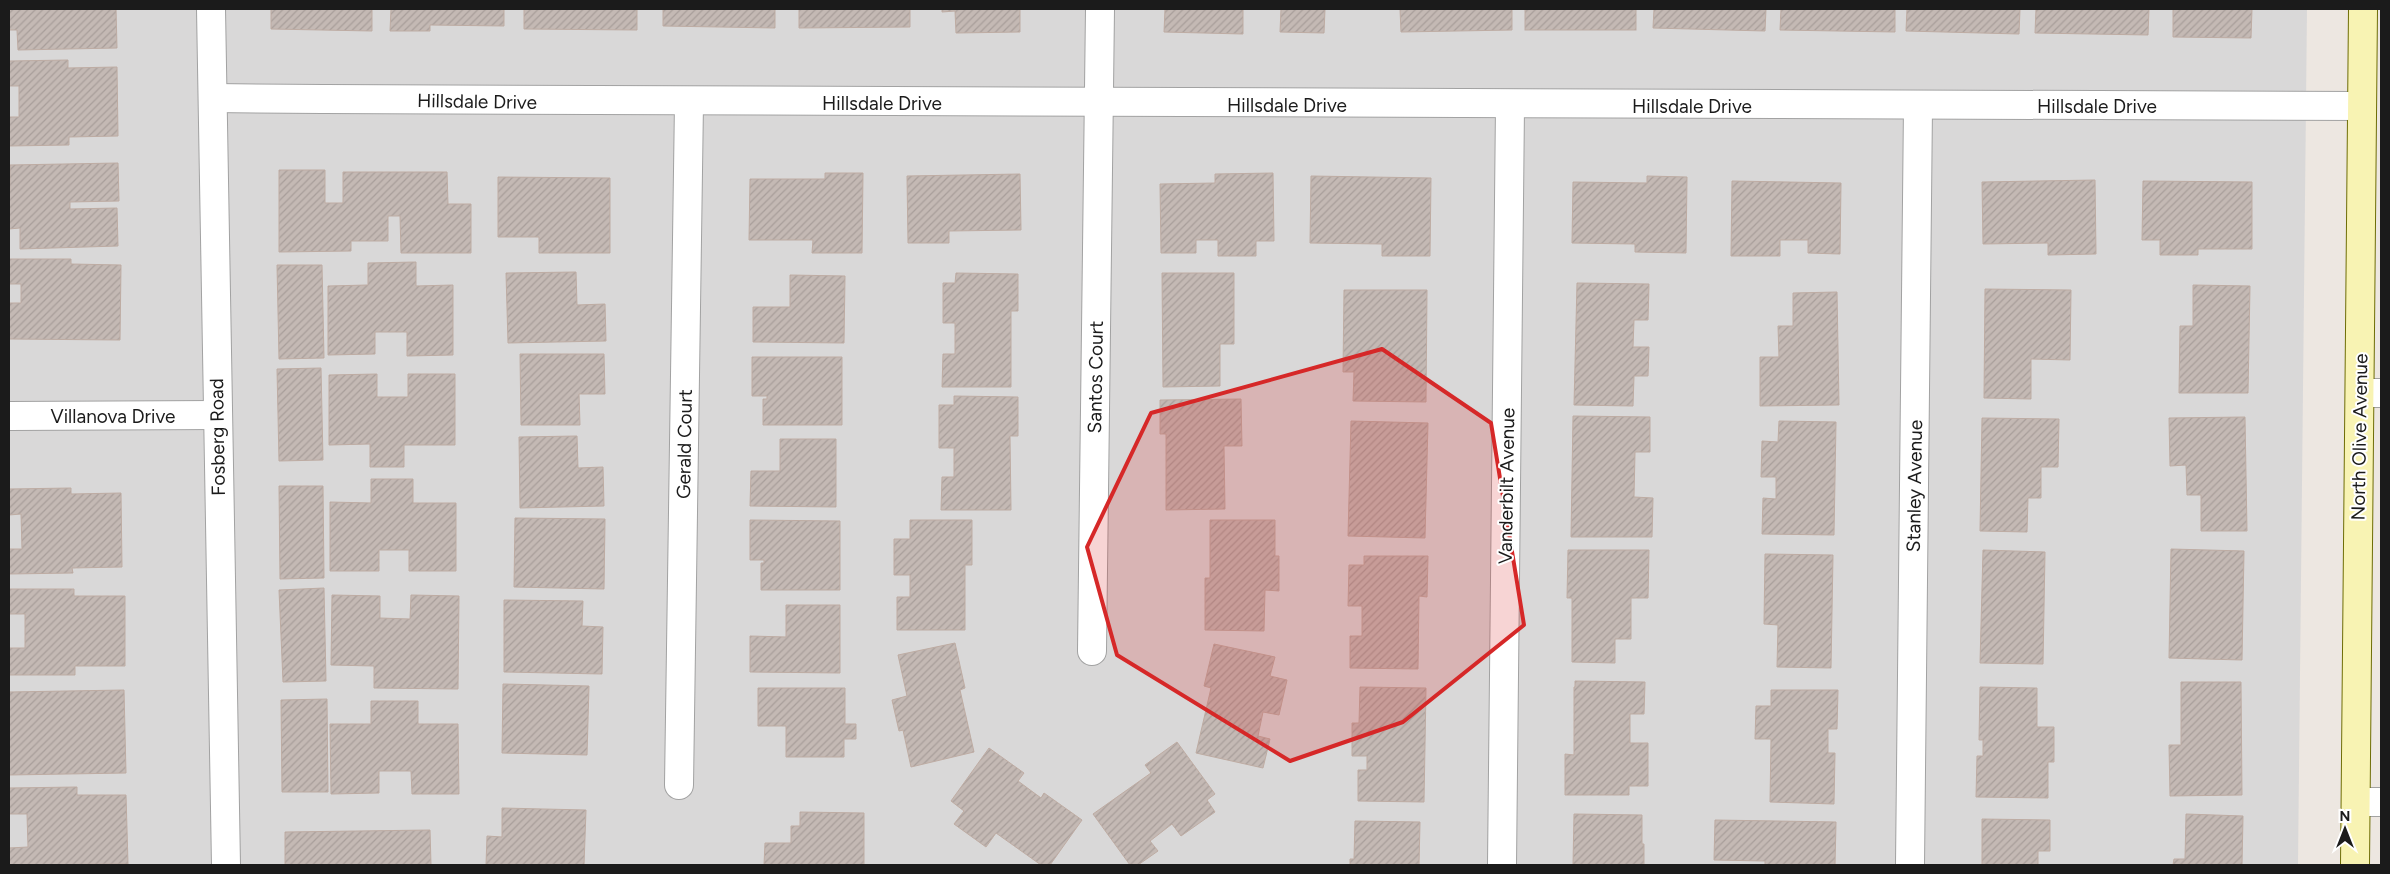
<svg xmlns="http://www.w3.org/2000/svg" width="2390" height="874" viewBox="0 0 2390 874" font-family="Figtree,sans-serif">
<defs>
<pattern id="building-hatch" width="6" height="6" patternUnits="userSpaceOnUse" patternTransform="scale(1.25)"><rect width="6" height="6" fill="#c4b9b4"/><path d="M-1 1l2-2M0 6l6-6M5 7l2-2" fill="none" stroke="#a89e9a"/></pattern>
</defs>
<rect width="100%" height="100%" fill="#ede7e1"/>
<path fill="#d9d8d8" d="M9 9H2307L2298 865H9Z"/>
<g fill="url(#building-hatch)" stroke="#beaca3">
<path d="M9 9H116L117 48 18 50 17 30H9Z"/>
<path d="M271 9H372V31L271 29Z"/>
<path d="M391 9H504V26L430 25V31H390Z"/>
<path d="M524 9H637V30L524 29Z"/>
<path d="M663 9H775V28L663 26Z"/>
<path d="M799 9H910V27L799 28Z"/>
<path d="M942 9H1020V32L956 33 955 11 942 12Z"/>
<path d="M1165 9H1243V34L1164 32Z"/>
<path d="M1281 9H1325L1324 33 1280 32Z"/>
<path d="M1400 9H1512V30L1401 32Z"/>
<rect x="1525" y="9" width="111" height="21"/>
<path d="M1654 9H1766L1765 31 1653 28Z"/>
<path d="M1781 9H1895V32L1780 30Z"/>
<path d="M1907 9H2020L2019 34 1906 31Z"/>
<path d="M2036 9H2149L2148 35 2035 33Z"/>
<path d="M2173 9H2252L2251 38 2173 37Z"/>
<path d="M68 60V68L117 67 118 136 69 137V145L9 146V117H19V86H9V61Z"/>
<path d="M118 163 119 201 70 202V209L117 208 118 246 20 249V228L9 229 10 165Z"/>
<path d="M279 170H325V203H343V172H447L448 204H471V253H401L400 216H388V241H351V251L279 252Z"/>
<path d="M825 173H863L862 253H812L813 240H749L750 179H825Z"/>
<path d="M1273 173 1274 241H1256V256H1218V240H1196V253H1161L1160 184 1215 183V174Z"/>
<path d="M1020 174 1021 230 949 231V243H908L907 176Z"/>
<path d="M1311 176 1431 178 1430 256H1382V244L1310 243Z"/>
<path d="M1647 176 1687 177 1686 253 1635 252V244L1572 243 1573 182 1647 183Z"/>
<path d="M498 177 610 178V253H539V237H498Z"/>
<path d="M2095 180 2096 254 2048 255V243L1983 244 1982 182Z"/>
<path d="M1732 181 1841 183 1840 254 1808 253V240H1780V256H1731Z"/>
<path d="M2143 181 2252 182V249H2198V255H2160V240H2142Z"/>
<path d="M9 259H71V264L121 265 120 340 9 339V303H21V284H9Z"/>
<path d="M416 262V286L453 285V355L407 356V332H375V354L328 355V286L368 285V263Z"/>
<path d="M277 265H322L324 358 279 359Z"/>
<path d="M576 272 577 305 605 304 606 341 508 343 506 273Z"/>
<path d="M956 273 1018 274V311H1011V387H942L943 354H955V323H943V283H955Z"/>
<path d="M1162 273H1234V344H1220V386L1163 387Z"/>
<path d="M790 275 845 276 844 343 753 342V307H790Z"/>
<path d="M1577 283 1649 284 1648 320H1634L1633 347H1649L1648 376H1634L1633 406 1574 405Z"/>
<path d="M2193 285 2250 286 2248 393H2179L2180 326H2193Z"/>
<path d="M1985 289 2071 290 2070 360 2031 359V399L1984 398Z"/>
<path d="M1344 290H1427L1426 402 1353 401 1354 372H1343Z"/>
<path d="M1837 292 1839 405 1760 406V357H1779L1778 326H1793V293Z"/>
<path d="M520 354H604L605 394H579L580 425H521Z"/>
<path d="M752 357H842V425H763V399H767V396H752Z"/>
<path d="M321 368 323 460 279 461 277 369Z"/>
<path d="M377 374V397H408V374H455V445H404V467H370V444L329 445V375Z"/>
<path d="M954 396 1018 397V436H1010L1011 510H941L942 477H954V448H939V405H954Z"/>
<path d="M1241 399 1242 446H1224L1225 509 1166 510V434H1160V400Z"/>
<path d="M1573 416 1650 417V452H1635L1634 497 1653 498 1652 537H1571Z"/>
<path d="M2245 417 2247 531H2201V495H2187L2186 465 2170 466 2169 418Z"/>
<path d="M1982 418 2059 419 2058 467H2041V498H2028L2027 532 1980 531Z"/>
<path d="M1351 421 1428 423 1425 538 1348 536Z"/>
<path d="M1779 421 1836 422 1834 535 1762 534 1763 498 1776 499V477H1761L1762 441 1778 442Z"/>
<path d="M577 436 578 468 603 467 604 506 520 508 519 437Z"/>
<path d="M780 439H836V507L750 506 751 471H780Z"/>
<path d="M371 479H413V503H456V571H409V550H379V571H330V502L371 503Z"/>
<path d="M279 486H323L324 578 280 579Z"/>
<path d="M71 488V494L121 493 122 567 72 568 73 573 9 574V549H22L21 514 9 515V489Z"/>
<path d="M515 518 605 519 604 589 514 587Z"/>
<path d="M750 520 840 521V590H761V563H764V560H750Z"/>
<path d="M910 520H972V565H965V630H897V597H910V575H894V539H910Z"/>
<path d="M1210 520H1275V556H1279V591L1265 590 1264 631 1205 630V578H1210Z"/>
<path d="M2171 549 2244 551 2242 660 2169 658Z"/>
<path d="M1568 550H1649L1648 598H1631V639H1615V663L1572 662V598H1567Z"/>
<path d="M1983 550 2045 552 2043 664 1980 663Z"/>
<path d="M1765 554 1833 555 1831 668 1777 667 1778 625 1764 624Z"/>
<path d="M1364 556H1428L1427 597 1419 596 1418 669 1350 668V636H1362V606H1348L1349 565H1364Z"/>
<path d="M324 588 326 681 283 682 279 590Z"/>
<path d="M9 589H74V596H125V666H75V675H9V648H25V614H9Z"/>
<path d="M332 595 380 596V618L410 619 411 595 459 596 458 689 374 688V666L331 665Z"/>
<path d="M504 600 583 601 582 626 603 627 602 674 504 672Z"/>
<path d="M786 605H840V673L750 672V636L786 637Z"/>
<path d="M955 643 965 688 960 690 974 752 911 767 903 730 899 731 892 700 907 696 898 655Z"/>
<path d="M1214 644 1275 657 1270 676 1287 680 1279 715 1263 712 1258 736 1270 739 1263 768 1196 753 1211 688 1204 686Z"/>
<path d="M1575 681 1645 682 1644 714H1630V743H1648V786H1629V795H1565V754L1574 755V687H1575Z"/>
<path d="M2181 682H2241L2242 795 2170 796 2169 745H2181Z"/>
<path d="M503 684 589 686 587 755 502 753Z"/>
<path d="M1360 687 1426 688 1424 802 1358 801V770H1367V756H1352V723H1359Z"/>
<path d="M1980 687 2037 688V727H2054V762H2048V798L1976 797 1977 756H1983V740H1979Z"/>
<path d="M758 688H845V724H856V739H844V757H786V726H758Z"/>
<path d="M124 690 126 773 9 775V692Z"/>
<path d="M1771 690H1838L1837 729H1828V753H1835L1834 804 1770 802 1771 739H1755L1756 706H1771Z"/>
<path d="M327 699 328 792H282L281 700Z"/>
<path d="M371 701H418V724H458L459 794H412L411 771H379V793L331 794 330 724H371Z"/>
<path d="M1177 742 1215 794 1207 800 1215 812 1181 836 1172 824 1150 841 1158 851 1138 865H1130L1093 814 1151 773 1145 765Z"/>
<path d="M989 748 1024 773 1018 781 1041 798 1044 793 1082 820 1050 865H1041L996 833 986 847 954 824 964 811 951 801Z"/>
<path d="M77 787V795H126L128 864 9 865V848L28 847 27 814H9V788Z"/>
<path d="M502 808 586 810 584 865H486L487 836 502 837Z"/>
<path d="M800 812 864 813V865H764L765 843H791V826H800Z"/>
<path d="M1574 814 1642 815V844H1644V865H1573Z"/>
<path d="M2186 814 2243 816 2242 865H2173L2174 859H2185Z"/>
<path d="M1982 819 2050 820V851H2038V865H1982Z"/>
<path d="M1715 820 1836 822 1835 865H1765V861L1714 860Z"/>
<path d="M1355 821 1420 822 1419 865H1350V859H1354Z"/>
<path d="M430 830 431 865H285V832Z"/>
</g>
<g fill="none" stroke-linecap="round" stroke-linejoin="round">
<g stroke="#a2a2a2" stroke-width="30">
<g id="street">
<path d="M211 9 226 865"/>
<path d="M213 98C929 105 1645 106 2362 106"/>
<path d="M2360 393H2381"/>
<path d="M9 416 217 415"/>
<path d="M1092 651 1100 9"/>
<path d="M679 785 689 103"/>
<path d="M2356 802H2381"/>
<path d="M1502 865 1510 106"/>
<path d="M1910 865 1918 106"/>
</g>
</g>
<g stroke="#6e6d06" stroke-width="30">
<path id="secondary" d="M2355 865 2363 9"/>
</g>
<use href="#street" stroke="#fff" stroke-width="28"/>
<use href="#secondary" stroke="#f8f3b3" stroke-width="28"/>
</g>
<path fill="#d62828" fill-opacity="0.2" stroke="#d62828" stroke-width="4" stroke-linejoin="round" d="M1382 349 1491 423 1524 625 1403 722 1290 761 1117 655 1087 547 1151 413Z"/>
<g text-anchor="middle" stroke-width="4" stroke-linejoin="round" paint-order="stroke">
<g font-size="19" fill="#1b1b1b" stroke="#fff">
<text transform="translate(477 101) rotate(1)" y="7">Hillsdale Drive</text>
<text x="882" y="110">Hillsdale Drive</text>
<text x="1287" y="112">Hillsdale Drive</text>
<text x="1692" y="113">Hillsdale Drive</text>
<text x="2097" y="113">Hillsdale Drive</text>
<text transform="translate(1095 377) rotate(-89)" y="7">Santos Court</text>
<text x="113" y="423">Villanova Drive</text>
<text transform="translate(217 437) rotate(-91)" y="7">Fosberg Road</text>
<text transform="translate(2359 437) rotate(-89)" y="7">North Olive Avenue</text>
<text transform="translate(684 444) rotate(-89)" y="7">Gerald Court</text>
<text transform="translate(1506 486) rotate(-89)" y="7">Vanderbilt Avenue</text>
<text transform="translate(1914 486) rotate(-89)" y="7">Stanley Avenue</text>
</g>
</g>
<rect width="2390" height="874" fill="none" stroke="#1b1b1b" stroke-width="20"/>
<g transform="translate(2345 829)" stroke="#ffffff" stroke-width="4" paint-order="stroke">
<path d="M0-4L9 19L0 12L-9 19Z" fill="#1b1b1b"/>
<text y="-8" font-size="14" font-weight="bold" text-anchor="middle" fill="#1b1b1b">N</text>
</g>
</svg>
